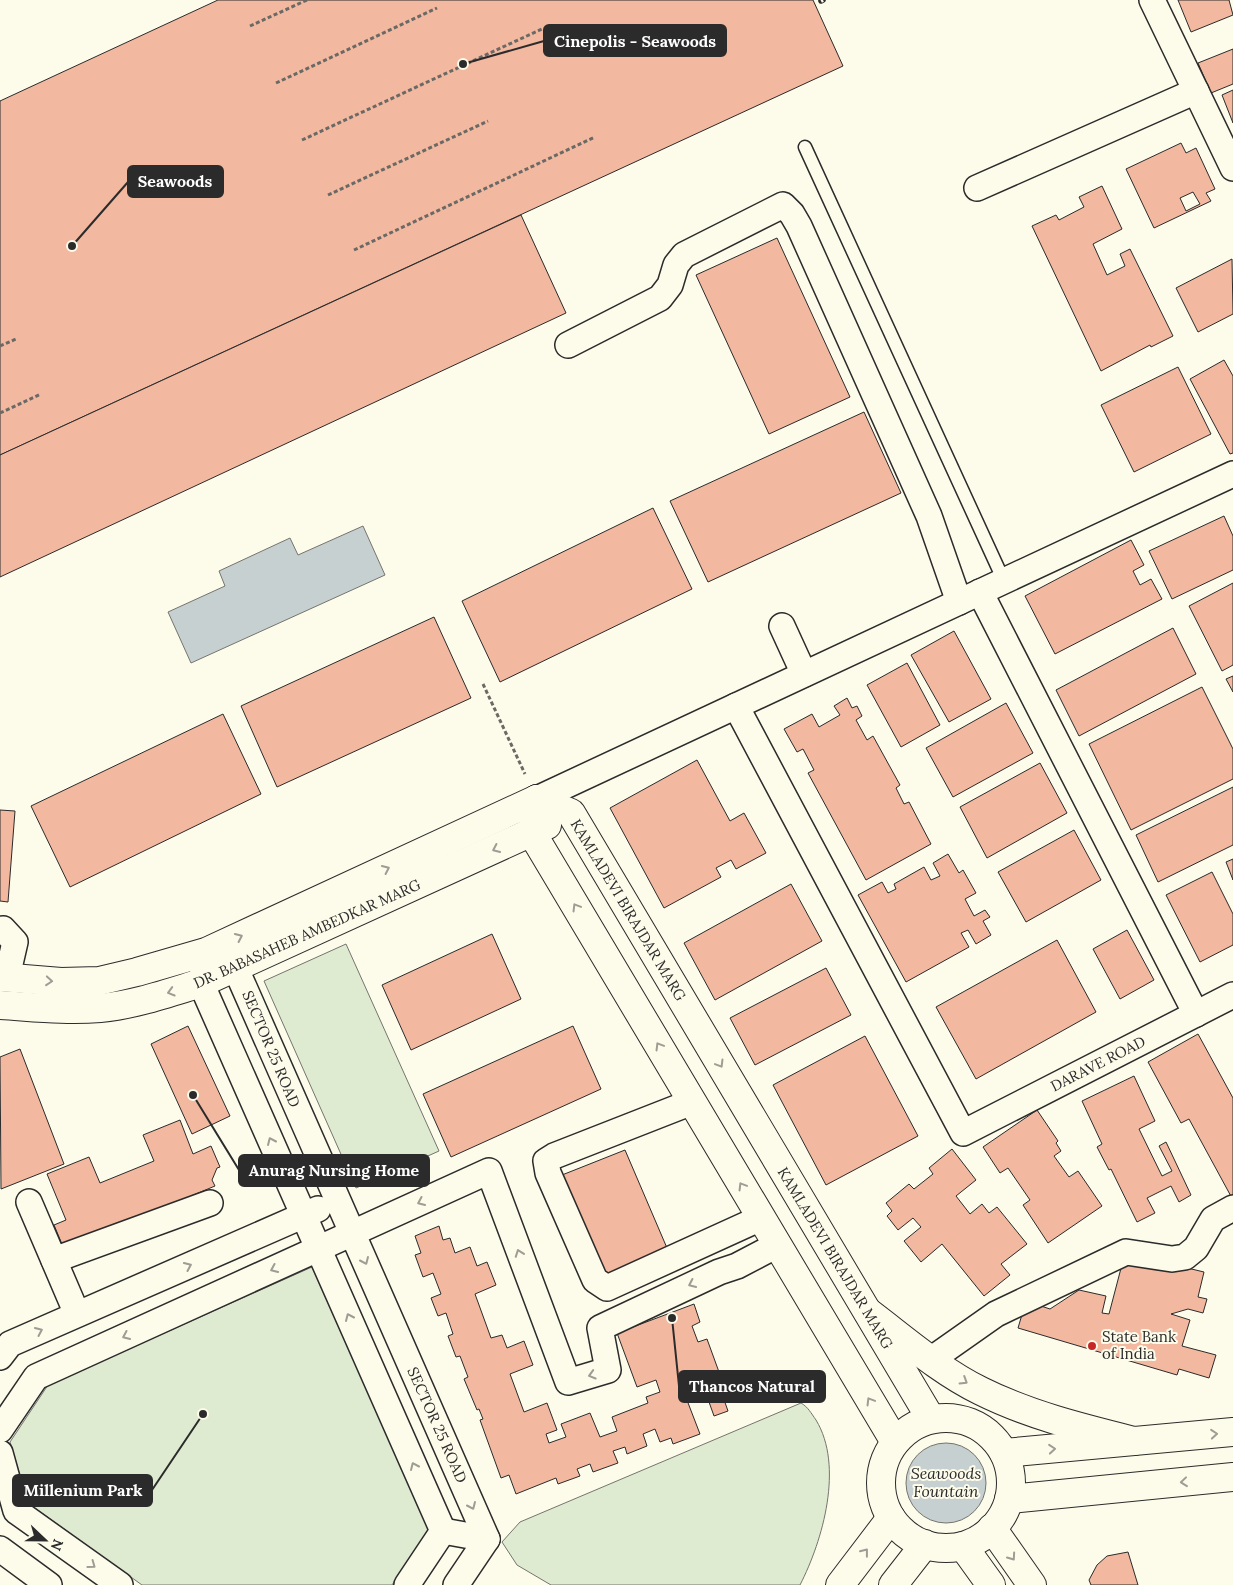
<svg xmlns="http://www.w3.org/2000/svg" width="1233" height="1585" viewBox="0 0 1233 1585" font-family="Lora,serif">
<rect width="100%" height="100%" fill="#fdfbea"/>
<g fill="#deebd1" stroke="#74746e">
<path d="M346 944 439 1151 356 1188 264 981Z"/>
<path d="M312 1267 429 1529 392 1585H142L28 1503 10 1442 48 1385Z"/>
<path d="M801 1403C808 1407 811 1413 816 1420 844 1466 823 1540 800 1585H551L517 1565 502 1542 520 1522Z"/>
</g>
<g fill="#c7d0d0" stroke="#74746e">
<path d="M363 526 385 575 191 663 168 612 225 586 219 571 290 538 298 555Z"/>
<circle cx="946" cy="1483" r="40"/>
</g>
<g fill="#f2b8a0" stroke="#2b2b2b" fill-rule="evenodd">
<path d="M218 0H813L843 66 0 455V101Z"/>
<path d="M1178 0H1229L1233 15 1191 32Z"/>
<path d="M1233 49V84L1211 93 1198 63Z"/>
<path d="M1233 90V123L1222 95Z"/>
<path d="M1181 143 1186 153 1196 148 1215 189 1206 193 1211 201 1154 228 1126 169ZM1193 192 1200 204 1186 211 1180 198Z"/>
<path d="M1102 186 1122 229 1093 244 1107 275 1125 266 1120 254 1130 249 1173 336 1151 347 1150 345 1101 371 1032 226 1056 215 1059 220 1084 207 1079 197Z"/>
<path d="M521 215 566 313 0 577V455Z"/>
<path d="M777 238 850 397 769 434 696 275Z"/>
<path d="M1232 259 1233 314 1198 332 1176 288Z"/>
<path d="M1224 360 1233 376V453L1230 454 1190 379Z"/>
<path d="M1178 367 1211 434 1134 472 1101 405Z"/>
<path d="M864 412 901 493 708 582 670 501Z"/>
<path d="M653 508 692 589 500 682 462 601Z"/>
<path d="M1224 516 1233 536V570L1172 599 1149 551Z"/>
<path d="M1131 540 1144 565 1133 571 1140 585 1151 579 1162 599 1055 654 1025 596Z"/>
<path d="M1233 583V665L1222 671 1189 606Z"/>
<path d="M434 617 471 698 277 787 241 706Z"/>
<path d="M1173 628 1196 674 1079 736 1056 690Z"/>
<path d="M954 631 991 699 949 722 911 655Z"/>
<path d="M907 663 940 725 901 747 867 685Z"/>
<path d="M1233 676V692L1226 679Z"/>
<path d="M1202 687 1233 749V779L1131 830 1089 744Z"/>
<path d="M847 698 852 708 857 706 862 716 856 720 867 740 873 736 900 785 896 788 904 804 909 802 931 844 866 880 808 773 814 770 803 749 797 752 784 729 812 714 819 727 840 715 834 706Z"/>
<path d="M1006 703 1033 753 953 797 926 748Z"/>
<path d="M223 714 261 794 70 887 31 806Z"/>
<path d="M697 760 730 821 744 813 766 853 736 869 731 860 716 868 721 877 664 908 610 808Z"/>
<path d="M1040 763 1067 813 987 858 960 807Z"/>
<path d="M1233 787V845L1158 882 1136 835Z"/>
<path d="M0 810 15 811 8 902 0 901Z"/>
<path d="M1074 830 1101 880 1026 922 998 872Z"/>
<path d="M948 854 959 873 963 870 976 893 965 899 974 916 985 910 990 917 983 921 991 935 976 944 968 930 961 933 969 947 906 982 858 895 882 882 888 893 896 889 894 884 924 867 931 880 940 876 933 863Z"/>
<path d="M1233 859V880L1226 862Z"/>
<path d="M1212 872 1233 914V945L1200 962 1166 895Z"/>
<path d="M791 884 822 941 715 1000 684 943Z"/>
<path d="M1127 930 1154 980 1120 999 1093 949Z"/>
<path d="M492 934 521 999 411 1050 382 985Z"/>
<path d="M1057 940 1096 1012 976 1079 936 1007Z"/>
<path d="M826 968 851 1015 755 1065 730 1018Z"/>
<path d="M188 1026 230 1116 192 1134 151 1044Z"/>
<path d="M573 1026 601 1089 451 1157 423 1094Z"/>
<path d="M1198 1034 1233 1098V1200L1189 1119 1181 1123 1148 1062Z"/>
<path d="M865 1036 918 1136 826 1185 773 1085Z"/>
<path d="M20 1049 64 1164 1 1189 0 1057Z"/>
<path d="M1134 1076 1155 1121 1139 1129 1162 1176 1172 1171 1159 1146 1166 1142 1191 1195 1179 1202 1171 1186 1147 1198 1155 1213 1137 1222 1111 1169 1109 1170 1097 1147 1102 1144 1082 1101Z"/>
<path d="M1037 1110 1058 1141 1056 1143 1061 1151 1054 1156 1069 1177 1078 1171 1102 1206 1048 1243 1023 1205 1030 1200 1008 1168 1000 1173 983 1147Z"/>
<path d="M180 1120 193 1154 211 1146 220 1167 217 1168 212 1180 215 1186 64 1249 54 1225 66 1220 47 1174 89 1157 100 1183 154 1161 143 1135Z"/>
<path d="M952 1149 976 1180 956 1196 970 1214 982 1204 989 1213 997 1207 1027 1244 1001 1264 1010 1275 984 1296 942 1244 921 1262 904 1241 921 1227 913 1218 898 1230 887 1216 892 1211 886 1203 909 1184 914 1189 933 1174 929 1168Z"/>
<path d="M625 1150 670 1255 605 1283 562 1175Z"/>
<path d="M439 1226 443 1240 450 1238 455 1253 470 1247 477 1266 487 1262 496 1285 475 1294 491 1338 502 1335 507 1348 524 1341 533 1365 510 1374 524 1412 547 1403 557 1430 546 1434 549 1443 566 1437 561 1424 590 1413 600 1437 617 1431 612 1417 648 1403 646 1397 660 1392 656 1380 637 1387 617 1333 694 1304 700 1322 692 1326 698 1342 707 1339 723 1383 714 1386 718 1396 722 1394 728 1411 714 1416 704 1388 685 1395 700 1434 673 1444 671 1438 660 1442 655 1429 643 1434 647 1446 627 1454 625 1447 613 1451 618 1463 593 1472 590 1464 577 1469 580 1476 558 1484 556 1478 516 1494 509 1475 501 1478 480 1420 483 1419 479 1409 477 1410 464 1379 468 1377 460 1356 456 1357 448 1336 453 1334 446 1313 438 1316 431 1298 441 1294 433 1273 423 1277 415 1255 421 1253 415 1236Z"/>
<path d="M1125 1253 1204 1272 1198 1297 1207 1299 1203 1313 1188 1309 1171 1314 1190 1320 1182 1346 1216 1355 1209 1378 1179 1369 1177 1375 1018 1328 1026 1301 1050 1309 1079 1290 1106 1296 1102 1313 1109 1314Z"/>
<path d="M1128 1552 1138 1585H1091L1089 1580 1097 1565 1107 1556Z"/>
</g>
<g fill="none" stroke-linecap="round" stroke-linejoin="round">
<g stroke="#2b2b2b" stroke-width="15">
<path id="service" d="M805 147 1004 581"/>
</g>
<g stroke="#2b2b2b" stroke-width="28">
<g id="minor">
<path d="M1152 0 1233 168"/>
<path d="M977 188 1196 91"/>
<path d="M568 345 660 298 670 285 676 265 684 255 783 205 792 214 799 226 929 516 959 602"/>
<path d="M980 592 1196 1014"/>
<path d="M782 626 804 674"/>
<path d="M736 706 963 1133 1233 995"/>
<path d="M537 799 1233 474"/>
<path d="M3 929 15 942 7 977"/>
<path d="M692 1102 554 1156 546 1161 548 1173 595 1280 607 1288 761 1218"/>
<path d="M29 1202 77 1314"/>
<path d="M54 1260 210 1203"/>
<path d="M0 1357 10 1344 318 1209"/>
<path d="M932 1359 996 1314 1126 1252 1172 1259 1185 1257 1196 1248 1213 1219 1233 1208"/>
<path d="M0 1430 36 1377 489 1171 568 1382 608 1370 600 1328 719 1272 737 1266 777 1245"/>
<path d="M0 1453 16 1511 120 1585"/>
<path d="M443 1531 487 1539"/>
<path d="M0 1549 49 1585"/>
<path d="M407 1585 443 1531 201 983 206 952 236 969 487 1539 456 1585"/>
</g>
</g>
<g stroke="#2b2b2b" stroke-width="30">
<g id="tertiary">
<path d="M537 799 532 833 895 1442"/>
<path d="M537 799 571 813 931 1419"/>
<path d="M0 977 61 982 99 981 137 972 206 952 537 799"/>
<path d="M0 1005C33 1007 67 1011 100 1008 134 1005 168 993 201 983L547 825"/>
<path d="M992 1528 1032 1585"/>
<path d="M963 1546 991 1585"/>
</g>
</g>
<g stroke="#2b2b2b" stroke-width="30">
<g id="secondary">
<path d="M868 1312C904 1339 940 1371 981 1391 1029 1415 1082 1428 1134 1441"/>
<circle cx="946" cy="1483" r="65"/>
<path d="M1004 1453 1233 1432"/>
<path d="M1009 1499 1233 1477"/>
<path d="M840 1585 891 1518"/>
<path d="M893 1585 925 1544"/>
</g>
</g>
<g stroke="#6a6964" stroke-width="3" stroke-dasharray="4 2.5" stroke-linecap="butt">
<path d="M250 26 307 0"/>
<path d="M276 83 437 8"/>
<path d="M302 140 544 28"/>
<path d="M328 195 488 121"/>
<path d="M354 250 595 137"/>
<path d="M0 346 16 339"/>
<path d="M0 413 41 394"/>
<path d="M483 684 525 774"/>
</g>
<use href="#service" stroke="#fdfbea" stroke-width="12"/>
<use href="#minor" stroke="#fdfbea" stroke-width="25"/>
<use href="#tertiary" stroke="#fdfbea" stroke-width="28"/>
<use href="#secondary" stroke="#fdfbea" stroke-width="28"/>
<g stroke="#2b2b2b" stroke-width="5.5">
<path id="rail" d="M821 1 823 0"/>
</g>
<use href="#rail" stroke="#fdfbea" stroke-width="4" stroke-dasharray="11" stroke-linecap="butt"/>
</g>
<defs><path id="oneway-chevron" d="M-2-3.5L2.5 0L-2 3.5" fill="none" stroke-width="1.6" stroke-linecap="round" stroke-linejoin="round" transform="scale(1.25)"/></defs>
<g stroke="#9e9d94">
<use href="#oneway-chevron" transform="translate(496 849) rotate(155)"/>
<use href="#oneway-chevron" transform="translate(386 869) rotate(-25)"/>
<use href="#oneway-chevron" transform="translate(576 907) rotate(-121)"/>
<use href="#oneway-chevron" transform="translate(239 937) rotate(-25)"/>
<use href="#oneway-chevron" transform="translate(49 981) rotate(5)"/>
<use href="#oneway-chevron" transform="translate(171 992) rotate(164)"/>
<use href="#oneway-chevron" transform="translate(659 1046) rotate(-121)"/>
<use href="#oneway-chevron" transform="translate(720 1064) rotate(59)"/>
<use href="#oneway-chevron" transform="translate(271 1141) rotate(-114)"/>
<use href="#oneway-chevron" transform="translate(742 1186) rotate(-121)"/>
<use href="#oneway-chevron" transform="translate(421 1202) rotate(156)"/>
<use href="#oneway-chevron" transform="translate(519 1253) rotate(-110)"/>
<use href="#oneway-chevron" transform="translate(365 1261) rotate(66)"/>
<use href="#oneway-chevron" transform="translate(188 1266) rotate(-24)"/>
<use href="#oneway-chevron" transform="translate(274 1269) rotate(156)"/>
<use href="#oneway-chevron" transform="translate(692 1284) rotate(155)"/>
<use href="#oneway-chevron" transform="translate(349 1317) rotate(-114)"/>
<use href="#oneway-chevron" transform="translate(39 1331) rotate(-24)"/>
<use href="#oneway-chevron" transform="translate(126 1336) rotate(156)"/>
<use href="#oneway-chevron" transform="translate(592 1375) rotate(164)"/>
<use href="#oneway-chevron" transform="translate(964 1381) rotate(32)"/>
<use href="#oneway-chevron" transform="translate(870 1401) rotate(-121)"/>
<use href="#oneway-chevron" transform="translate(1214 1434) rotate(-5)"/>
<use href="#oneway-chevron" transform="translate(1052 1449) rotate(-5)"/>
<use href="#oneway-chevron" transform="translate(414 1466) rotate(-114)"/>
<use href="#oneway-chevron" transform="translate(1184 1482) rotate(174)"/>
<use href="#oneway-chevron" transform="translate(472 1506) rotate(66)"/>
<use href="#oneway-chevron" transform="translate(865 1552) rotate(-52)"/>
<use href="#oneway-chevron" transform="translate(1012 1557) rotate(55)"/>
<use href="#oneway-chevron" transform="translate(92 1565) rotate(36)"/>
</g>
<circle fill="#c62828" stroke="#fdfbea" stroke-width="2" cx="1092" cy="1346" r="5"/>
<g text-anchor="middle" stroke-width="4" stroke-linejoin="round" paint-order="stroke">
<g font-size="15" fill="#2b2b2b" stroke="#fdfbea">
<text transform="translate(628 910) rotate(59)" y="5">KAMLADEVI BIRAJDAR MARG</text>
<text transform="translate(307 934) rotate(-24)" y="5">DR. BABASAHEB AMBEDKAR MARG</text>
<text transform="translate(271 1049) rotate(67)" y="5">SECTOR 25 ROAD</text>
<text transform="translate(1098 1064) rotate(-27)" y="5">DARAVE ROAD</text>
<text transform="translate(835 1258) rotate(59)" y="5">KAMLADEVI BIRAJDAR MARG</text>
<text transform="translate(437 1425) rotate(66)" y="5">SECTOR 25 ROAD</text>
</g>
<g font-size="15" fill="#2b2b2b" stroke="#fdfbea" text-anchor="start">
<text x="1102" y="1342">State Bank<tspan x="1102" dy="17">of India</tspan></text>
</g>
<g font-size="16" font-style="italic" fill="#2b2b2b" stroke="#fdfbea">
<text x="946" y="1479">Seawoods<tspan x="946" dy="18">Fountain</tspan></text>
</g>
</g>
<path fill="none" stroke="#2b2b2b" stroke-width="2" d="M463 64L544 41M72 246L128 182M193 1095L239 1170M672 1318L679 1386M203 1414L152 1490"/>
<g fill="#2b2b2b" stroke="#fdfbea" stroke-width="2">
<circle cx="463" cy="64" r="5"/>
<circle cx="72" cy="246" r="5"/>
<circle cx="193" cy="1095" r="5"/>
<circle cx="672" cy="1318" r="5"/>
<circle cx="203" cy="1414" r="5"/>
</g>
<g fill="#2b2b2b" stroke="#2b2b2b" stroke-width="2">
<rect x="544" y="25" width="182" height="31" rx="5"/>
<rect x="128" y="166" width="95" height="31" rx="5"/>
<rect x="239" y="1155" width="190" height="31" rx="5"/>
<rect x="679" y="1371" width="146" height="31" rx="5"/>
<rect x="13" y="1475" width="139" height="31" rx="5"/>
</g>
<g font-size="16" text-anchor="middle" font-weight="bold" fill="#fff">
<text x="635" y="47">Cinepolis - Seawoods</text>
<text x="175" y="187">Seawoods</text>
<text x="334" y="1176">Anurag Nursing Home</text>
<text x="752" y="1392">Thancos Natural</text>
<text x="83" y="1496">Millenium Park</text>
</g>
<g transform="translate(45 1540) rotate(112)" stroke="#fdfbea" stroke-width="4" paint-order="stroke">
<path d="M0-4L9 19L0 12L-9 19Z" fill="#2b2b2b"/>
<text y="-8" font-size="14" font-weight="bold" text-anchor="middle" fill="#2b2b2b">N</text>
</g>
</svg>
